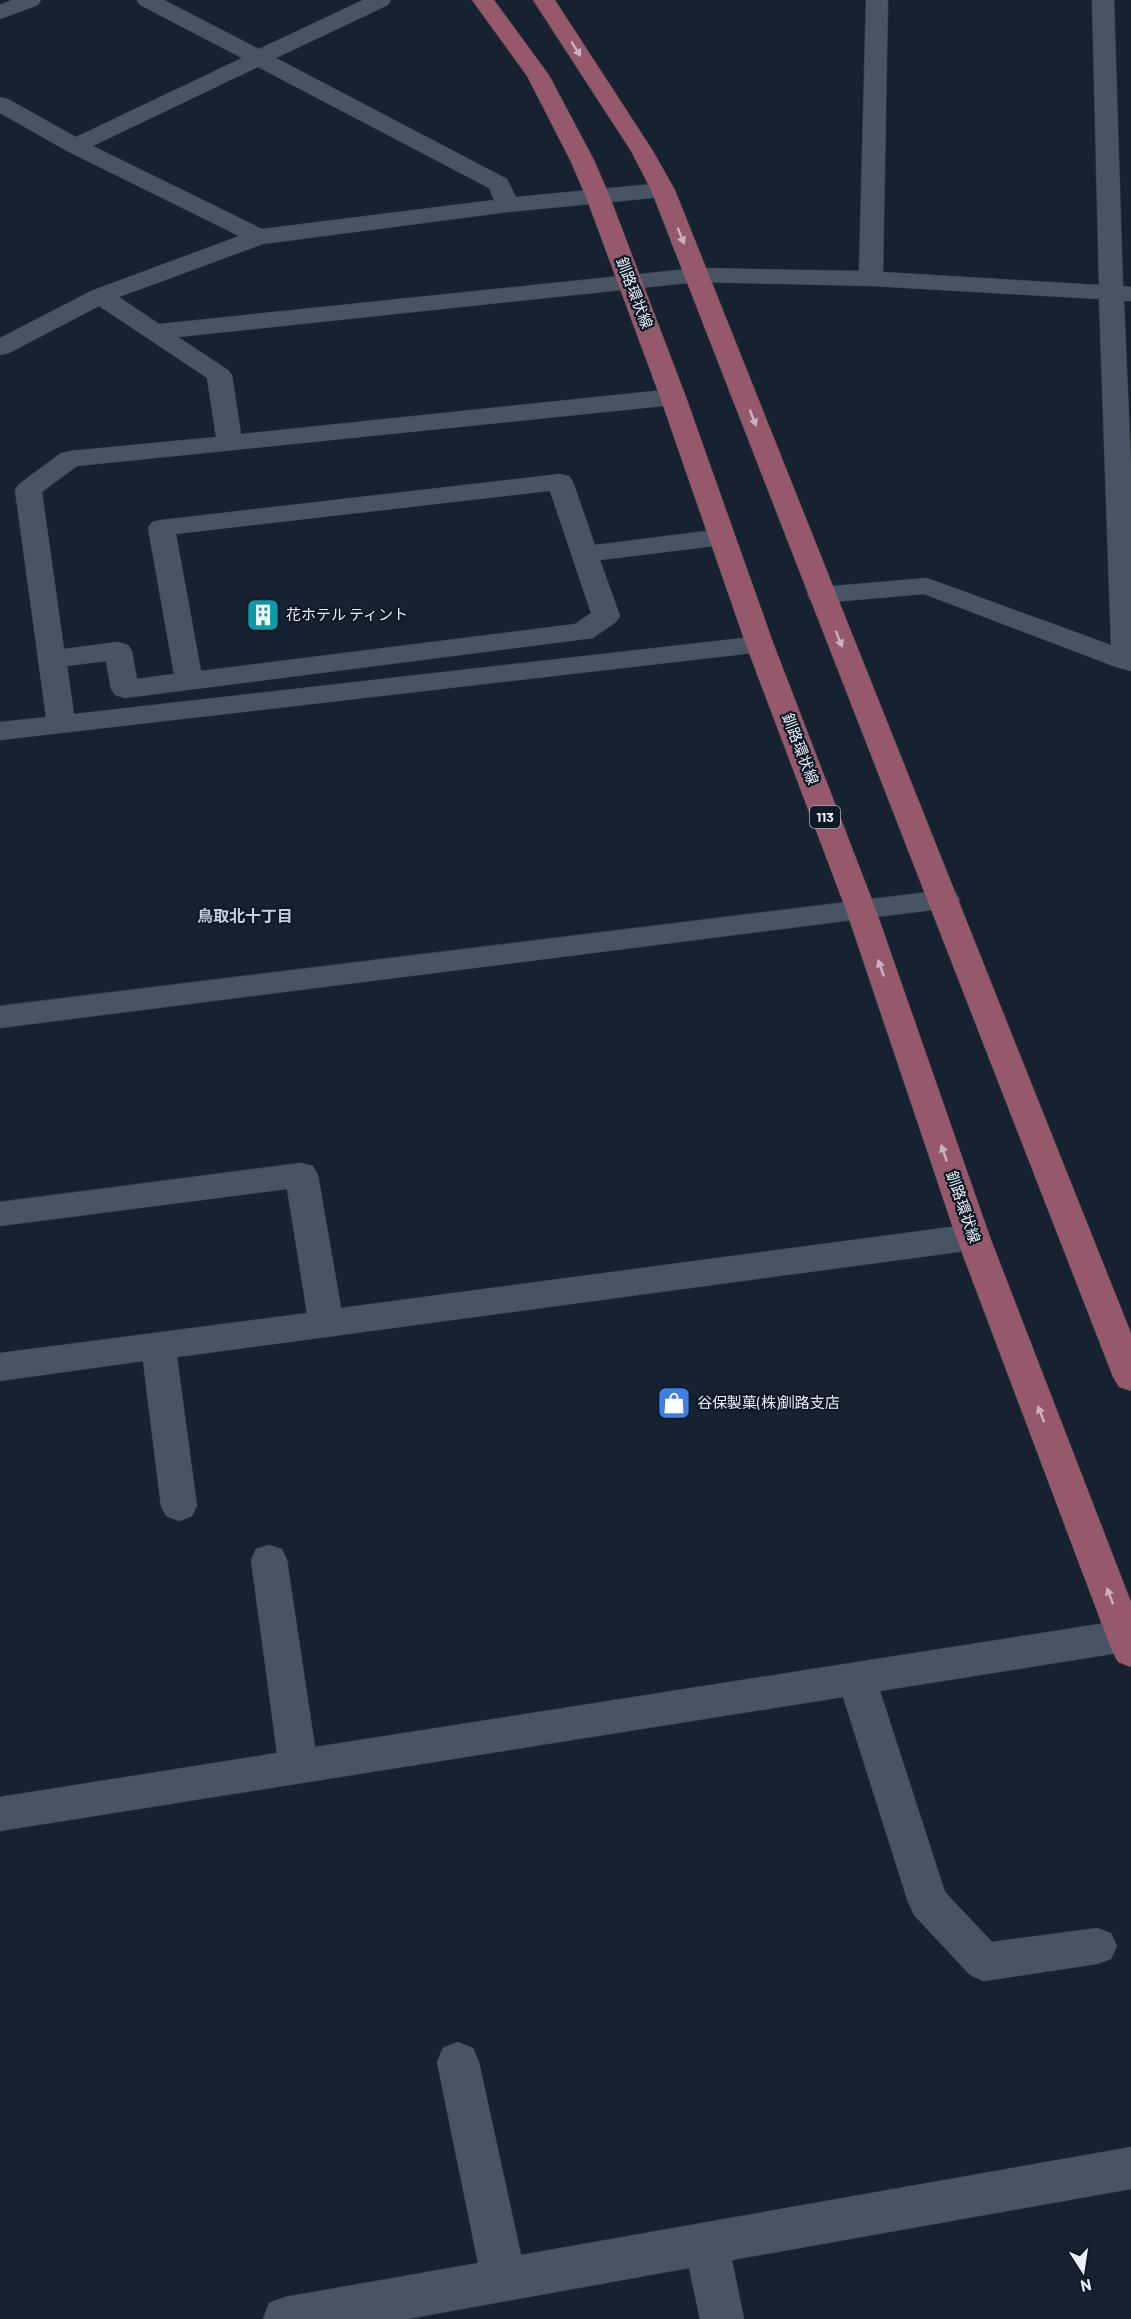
<svg xmlns="http://www.w3.org/2000/svg" width="1131" height="2319" viewBox="0 0 1131 2319" font-family="Barlow,'Noto Sans JP',sans-serif">
<rect width="100%" height="100%" fill="#172230"/>
<g fill="none" stroke-linecap="round" stroke-linejoin="round">
<g stroke="#353d49" stroke-width="1">
<g id="minor">
<path d="M12 0H41L38 5 0 19V5Z"/>
<path d="M137 0H164L259 49 363 0H391L388 5 276 58 507 179 516 197 663 183 671 185 675 190 671 195 663 197 508 212 263 244 119 297 159 324 697 268 859 271 866 0H888L883 272 1099 285 1092 0H1114L1123 286 1131 287V301H1124L1131 464V671L1116 667 924 594 821 603 811 601 807 595 811 589 821 587 927 578 1111 645 1099 299 871 286 697 282 178 337 228 370 232 375 241 434 673 389 682 392 686 397 682 402 673 405 77 466 42 492 64 649 118 642 128 645 132 651 137 679 174 674 148 528 152 522 161 520 560 474 569 476 573 482 595 545 722 529 731 531 735 537 731 543 722 545 600 560 620 616 616 622 593 638 125 698 115 695 111 689 106 661 67 666 74 714 760 636 770 639 774 645 770 651 0 740V722L46 717 15 490 19 484 61 453 70 451 216 437 207 378 99 306 9 353 0 355V338L91 291 239 236 67 151 0 113V97L8 99 76 137 242 58 140 5ZM258 67 489 188 494 200 262 229 93 146ZM550 491 591 613 575 624 201 671 176 534Z"/>
<path d="M945 890 956 893 960 900 956 907 0 1028V1006Z"/>
<path d="M301 1163 313 1166 318 1175 341 1308 973 1224 985 1228 990 1237 985 1246 973 1250 177 1357 197 1506 192 1516 179 1521 166 1516 161 1506 143 1361 0 1381V1353L307 1313 287 1189 0 1226V1202Z"/>
<path d="M269 1545 282 1549 287 1560 315 1747 1131 1619V1651L880 1691 945 1892 992 1942 1097 1928 1111 1933 1117 1946 1111 1959 1097 1964 984 1981 970 1975 914 1915 908 1902 843 1697 0 1831V1797L277 1753 251 1560 256 1549Z"/>
<path d="M458 2042 473 2048 479 2062 521 2255 1131 2147V2189L732 2260 744 2319H700L689 2268 407 2319H263L269 2303 285 2297 478 2263 437 2062 443 2048Z"/>
</g>
</g>
<g stroke="#353d49" stroke-width="1">
<g id="major">
<path d="M472 0H494L549 75 594 160 610 197 686 397 774 645 876 910 990 1237 1131 1602V1667L1118 1662 1112 1651 956 1237 846 910 746 645 660 397 586 197 570 160 527 76Z"/>
<path d="M533 0H555L653 151 675 190 1131 1333V1391L1119 1387 1113 1377 651 190 631 151Z"/>
</g>
</g>
<use href="#minor" fill="#475463" fill-rule="evenodd"/>
<use href="#major" fill="#96586b" fill-rule="evenodd"/>
</g>
<defs><path id="oneway-solid" d="M-6-.8H1V-3.2L6.5 0L1 3.2V.8H-6Z" transform="scale(1.5)"/></defs>
<g fill="#c7b3c1">
<use href="#oneway-solid" transform="translate(576 49) rotate(57)"/>
<use href="#oneway-solid" transform="translate(681 236) rotate(68)"/>
<use href="#oneway-solid" transform="translate(753 418) rotate(69)"/>
<use href="#oneway-solid" transform="translate(839 639) rotate(68)"/>
<use href="#oneway-solid" transform="translate(881 968) rotate(-109)"/>
<use href="#oneway-solid" transform="translate(944 1153) rotate(-109)"/>
<use href="#oneway-solid" transform="translate(1041 1414) rotate(-111)"/>
<use href="#oneway-solid" transform="translate(1110 1596) rotate(-111)"/>
</g>
<defs>
<g id="building-square" transform="scale(1.725)"><rect x="-9" y="-9" width="18" height="18" rx="4" fill="#0f9aa8" stroke="#0e1926"/><path d="M-4-6H4V6H1V3H-1V6H-4ZM-2.5-4.3h1.7v1.8h-1.7ZM.8-4.3h1.7v1.8H.8ZM-2.5-1h1.7V.8h-1.7ZM.8-1h1.7V.8H.8Z" fill="#fff"/></g>
<g id="shop-square" transform="scale(1.725)"><rect x="-9" y="-9" width="18" height="18" rx="4" fill="#3f7fe0" stroke="#0e1926"/><path d="M-5-2.5h2.3a2.7 3.5 0 0 1 5.4 0H5L5.5 6h-11ZM-1.5-2.5h3a1.5 2.3 0 0 0-3 0Z" fill="#fff"/></g>
</defs>
<g fill-rule="evenodd">
<use href="#building-square" x="263" y="615"/>
<use href="#shop-square" x="674" y="1403"/>
</g>
<g text-anchor="middle" stroke-width="4.5" stroke-linejoin="round" paint-order="stroke">
<rect fill="#0e1926" stroke="#a7b0ba" stroke-width="1.5" x="810" y="806" width="30" height="22" rx="4.5"/>
<g font-size="14" font-weight="bold" fill="#e8f0fa">
<text x="825" y="822">113</text>
</g>
<g font-size="15" fill="#e8f0fa" stroke="#0e1926">
<text transform="translate(634 293) rotate(69)" y="5">釧路環状線</text>
<text transform="translate(800 749) rotate(69)" y="5">釧路環状線</text>
<text transform="translate(963 1207) rotate(71)" y="5">釧路環状線</text>
</g>
<g font-size="15" fill="#e8f0fa" stroke="#0e1926" text-anchor="start">
<text x="286" y="620">花ホテル ティント</text>
<text x="697" y="1408">谷保製菓(株)釧路支店</text>
</g>
<g font-size="16" font-weight="bold" fill="#c1cfe2" stroke="#0e1926">
<text x="245" y="922">鳥取北十丁目</text>
</g>
</g>
<g transform="translate(1083 2271) rotate(168)" stroke="#0e1926" stroke-width="4.5" paint-order="stroke">
<path d="M0-4.5L10 22L0 15L-10 22Z" fill="#e8f0fa"/>
<text y="-9" font-size="16" font-weight="bold" text-anchor="middle" fill="#e8f0fa">N</text>
</g>
</svg>
